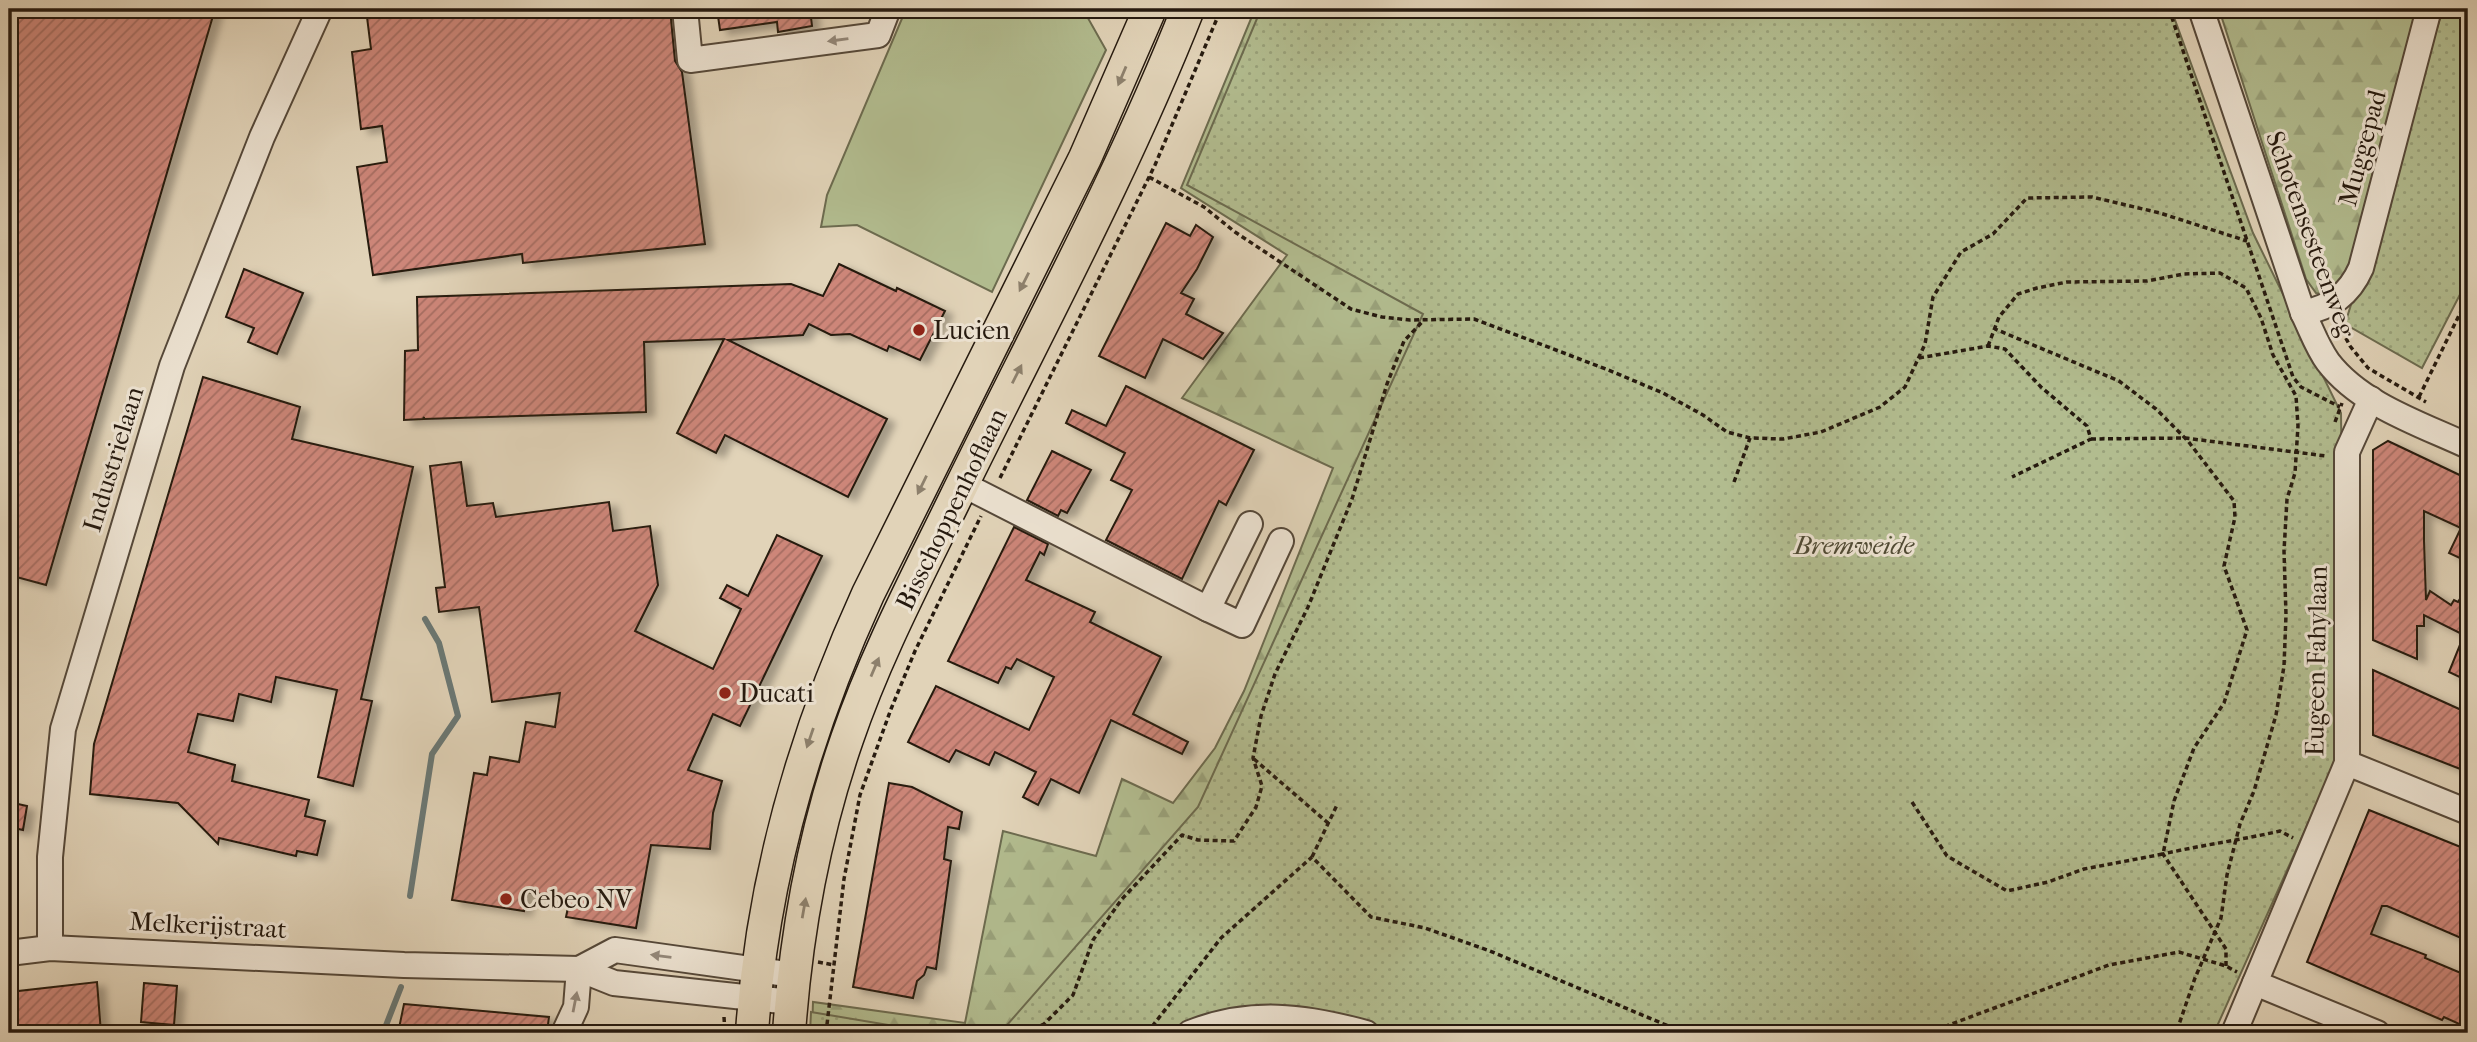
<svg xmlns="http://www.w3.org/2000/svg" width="2477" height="1042" viewBox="0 0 2477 1042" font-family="'IM FELL French Canon',serif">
<defs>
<pattern id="forest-firs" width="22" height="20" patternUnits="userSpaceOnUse" patternTransform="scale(1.75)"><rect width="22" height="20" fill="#b2bc8f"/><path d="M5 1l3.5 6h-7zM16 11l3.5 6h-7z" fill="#99a17a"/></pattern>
<pattern id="park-dots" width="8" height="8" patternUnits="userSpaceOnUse" patternTransform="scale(1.75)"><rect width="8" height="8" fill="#b2bc8f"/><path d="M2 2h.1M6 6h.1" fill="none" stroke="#99a17a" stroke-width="1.8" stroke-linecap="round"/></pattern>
<pattern id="building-hatch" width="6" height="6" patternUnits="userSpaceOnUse" patternTransform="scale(1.75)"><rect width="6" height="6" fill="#cd8679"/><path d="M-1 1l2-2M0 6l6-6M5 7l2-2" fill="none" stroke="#a66d62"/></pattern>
<filter id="shadow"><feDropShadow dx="8" dy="4.5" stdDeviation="3.5" flood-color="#0004"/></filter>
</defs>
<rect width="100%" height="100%" fill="#e1d3b8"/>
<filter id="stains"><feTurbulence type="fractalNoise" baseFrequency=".00286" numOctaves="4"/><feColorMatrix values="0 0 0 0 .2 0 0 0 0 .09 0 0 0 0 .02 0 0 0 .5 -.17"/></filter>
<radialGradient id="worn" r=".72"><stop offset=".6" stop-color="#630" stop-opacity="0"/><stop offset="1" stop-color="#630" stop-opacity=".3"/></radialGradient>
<path fill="#b2bc8f" stroke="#6c6b4f" stroke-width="2" d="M906 9H1077L1084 11 1106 50 992 292 857 225 821 227 827 195Z"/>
<g fill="url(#forest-firs)" stroke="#6c6b4f" stroke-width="2">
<path d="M1255 9H1585L1091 1033H812L813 1002 965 1023 1003 831 1096 856 1122 779 1173 803 1215 748 1244 691 1333 468 1182 398 1287 255 1181 188Z"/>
<path d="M2219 9H2416L2353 269 2331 295 2316 293 2306 279Z"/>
</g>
<g fill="url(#park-dots)" stroke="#6c6b4f" stroke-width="2">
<path d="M1261 9H2171L2253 233 2341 413 2345 741 2214 1033H1000L1198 807 1423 314 1187 185Z"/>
<path d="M2443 9H2468V279L2422 368 2345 324Z"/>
<path d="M811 1012 936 1033H810Z"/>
</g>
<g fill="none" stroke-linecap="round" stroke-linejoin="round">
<g stroke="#6a7875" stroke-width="6">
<path d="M410 896 432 754 458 716 439 643 425 619"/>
<path d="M383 1033 401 987"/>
</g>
</g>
<g fill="url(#building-hatch)" stroke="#261a0f" stroke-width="2" filter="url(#shadow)">
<path d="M9 9H215L46 585 9 575Z"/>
<path d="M366 9H670L675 61 682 72 705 244 523 263 522 254 373 275 357 167 387 162 382 126 361 129 352 52 371 49Z"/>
<path d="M717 9H810L812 26 778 32 777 22 720 30Z"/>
<path d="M1166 223 1190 236 1196 225 1213 237 1197 269 1181 293 1194 299 1186 314 1223 333 1203 359 1163 339 1145 378 1099 356Z"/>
<path d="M839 264 896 291 897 288 945 311 920 360 889 346 887 351 850 334 831 335 809 324 803 335 728 340 887 419 848 497 725 435 716 453 677 433 724 339 644 342 646 412 424 419V417L423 419 404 420 405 351 418 350 417 297 791 284 823 296Z"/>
<path d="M244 269 303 293 277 354 248 342 254 328 226 317Z"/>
<path d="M203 377 300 407 292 439 413 467 361 699 372 701 353 786 318 777 337 690 276 677 271 702 239 694 233 721 198 714 188 752 235 765 232 781 309 800 305 816 325 821 317 855 297 851 296 856 219 838 218 844 178 803 90 794 94 744Z"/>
<path d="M1126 386 1254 450 1226 505 1219 501 1182 579 1106 540 1132 490 1111 480 1125 453 1066 423 1072 410 1106 426Z"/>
<path d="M2388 441 2468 479V549L2464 560 2449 553 2461 528 2424 511V541L2426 600 2430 591 2451 605 2454 600 2458 602 2468 586V681L2449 672 2464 635 2424 615V626H2417V659L2373 640V450Z"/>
<path d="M1052 451 1091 470 1067 513 1061 510 1058 516 1027 500Z"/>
<path d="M461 462 467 506 493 503 496 517 609 502 613 531 650 526 658 585 635 631 713 669 741 609 720 598 727 585 748 596 777 535 822 556 740 726 713 714 688 770 722 781 713 813 710 849 651 845 636 928 566 917 570 898 527 892 524 911 452 900 474 773 487 775 490 757 519 762 526 722 555 727 560 693 492 702 479 607 439 612 436 588 445 587 430 466Z"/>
<path d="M1014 527 1048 544 1044 555 1040 552 1026 580 1095 612 1090 622 1161 657 1133 714 1188 742 1182 754 1111 720 1079 793 1051 779 1038 805 1023 797 1036 772 995 752 989 765 956 750 949 762 908 742 936 686 1029 730 1054 677 1017 659 1011 669 1006 667 998 683 948 661Z"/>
<path d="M2373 670 2468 713V772L2373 735Z"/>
<path d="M889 783 912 787 962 812 959 829 948 827 944 859 951 861 936 969 927 967 924 975 917 981 913 998 853 987Z"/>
<path d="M9 802 27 806 23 830 9 827Z"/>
<path d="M2369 810 2468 850V941L2387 906H2382L2371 934 2426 955 2425 958 2468 976V1028L2444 1017 2442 1020 2307 962Z"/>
<path d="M97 982 101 1033H14L10 992Z"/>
<path d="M144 983 177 986 174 1025 141 1022Z"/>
<path d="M404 1004 549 1017 547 1032 521 1030V1033H398Z"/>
</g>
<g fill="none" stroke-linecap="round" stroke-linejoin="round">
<g stroke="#554839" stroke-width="28">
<g id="minor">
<path d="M685 9 690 60 878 35 888 9"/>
<path d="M2201 9 2303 313C2311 329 2317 347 2328 362 2361 405 2421 424 2468 446"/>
<path d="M2303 313C2331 307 2349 295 2361 268L2429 9"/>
<path d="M962 484 1208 609 1250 524"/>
<path d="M1208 609 1242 625 1281 541"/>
<path d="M2347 763 2468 812"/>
<path d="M50 948V857L63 729 172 366 262 137 320 9"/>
<path d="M9 953 50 948 404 965 579 969 614 983 791 1002"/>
<path d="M579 969 615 950 794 975"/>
<path d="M2255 983 2377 1033"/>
<path d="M564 1033 576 1007 579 969"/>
<path d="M1190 1033C1250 1009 1305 1016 1366 1033"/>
<path d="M2234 1033 2347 763V452L2371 399"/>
</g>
</g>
<g stroke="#261a0f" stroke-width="35">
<g id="major">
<path d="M752 1033C762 879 804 734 868 594L1085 158 1150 9"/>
<path d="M789 1033C796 933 814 834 847 739 875 657 916 579 954 501 1034 337 1121 178 1188 9"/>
</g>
</g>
<g stroke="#261a0f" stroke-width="3.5" stroke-dasharray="5 3.5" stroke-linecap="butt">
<path d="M2169 9 2293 377 2301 387 2340 407"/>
<path d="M1149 177 1204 207 1235 232 1351 309 1382 317 1410 320 1474 319 1606 369 1663 393 1703 415 1727 432 1750 438 1783 439 1821 432 1880 407 1905 387 1925 344 1933 297 1961 252 1993 234 2027 198 2092 197 2160 213 2247 241"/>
<path d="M2338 323 2350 346 2368 368 2426 402"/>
<path d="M1988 346 1999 317 2018 294 2037 288 2067 282 2147 281 2184 274 2220 273 2246 288 2261 318 2273 355 2296 396 2298 426 2295 473 2287 499 2284 551 2286 615 2284 666 2276 715 2254 791 2240 824 2227 875 2221 918 2195 978 2176 1033"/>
<path d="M1919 358 1988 346 2005 349 2041 387 2087 426 2091 439 2012 477"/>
<path d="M2419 397 2468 297"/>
<path d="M2335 422 2342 403"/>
<path d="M2091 439 2185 438 2326 456"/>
<path d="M1000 478 1155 165 1221 9"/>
<path d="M1734 482 1750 438"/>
<path d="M1254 759 1328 823"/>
<path d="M1912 802 1947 856 2007 891 2048 882 2084 869 2163 854 2174 801 2194 748 2224 703 2247 630 2224 566 2235 517 2234 501 2188 441 2156 409 2119 381 1995 329"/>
<path d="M1312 857 1337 805"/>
<path d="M818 962 834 965"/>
<path d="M2226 966V949L2163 854C2202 845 2241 840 2280 831L2293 838"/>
<path d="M724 1017 725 1033"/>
<path d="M826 1033 844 879 860 795 891 709 915 651 981 516"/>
<path d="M1026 1033 1044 1024 1073 995 1093 940 1122 899 1182 835 1198 840 1234 841 1256 807 1262 786 1253 758 1261 716 1275 674 1308 607 1352 499 1387 384 1404 341 1424 320"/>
<path d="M1147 1033 1221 938 1312 857 1371 917 1425 928 1490 951 1685 1033"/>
<path d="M1920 1033 1933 1031 2109 965 2179 952 2226 966 2237 972"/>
</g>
<use href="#minor" stroke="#ece2d1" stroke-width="24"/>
<use href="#major" stroke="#e1d3b8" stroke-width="32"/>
</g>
<defs><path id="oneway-solid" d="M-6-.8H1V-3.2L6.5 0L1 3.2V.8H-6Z" transform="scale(1.75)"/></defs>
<g fill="#93887a">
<use href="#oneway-solid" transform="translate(838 40) rotate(172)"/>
<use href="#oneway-solid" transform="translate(661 956) rotate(-173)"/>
<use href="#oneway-solid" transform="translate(575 1002) rotate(-79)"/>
</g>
<g fill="#8d806c">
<use href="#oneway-solid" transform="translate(1122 76) rotate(113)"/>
<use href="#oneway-solid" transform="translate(1024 282) rotate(117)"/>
<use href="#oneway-solid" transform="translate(1017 374) rotate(-63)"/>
<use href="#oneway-solid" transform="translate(922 485) rotate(116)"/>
<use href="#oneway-solid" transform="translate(875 667) rotate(-67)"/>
<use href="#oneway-solid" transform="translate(810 738) rotate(109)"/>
<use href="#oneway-solid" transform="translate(804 908) rotate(-80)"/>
</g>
<g fill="#8f2418" stroke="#ece2d1" stroke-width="2.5">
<circle cx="919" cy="330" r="7"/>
<circle cx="725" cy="693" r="7"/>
<circle cx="506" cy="899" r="7"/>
</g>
<g text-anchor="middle" stroke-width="6" stroke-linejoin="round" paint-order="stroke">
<g font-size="26" fill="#261a0f" stroke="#ece2d1">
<text transform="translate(2362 148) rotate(-75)" y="9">Muggepad</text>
<text transform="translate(2311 234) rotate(70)" y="9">Schotensesteenweg</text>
<text transform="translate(113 459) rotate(-73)" y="9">Industrielaan</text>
<text transform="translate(951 509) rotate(-64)" y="9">Bisschoppenhoflaan</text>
<text transform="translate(2316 661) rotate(-89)" y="9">Eugeen Fahylaan</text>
<text transform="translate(208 925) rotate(3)" y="9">Melkerijstraat</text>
</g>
<g font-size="26" fill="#261a0f" stroke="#ece2d1" text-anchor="start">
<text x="933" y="339">Lucien</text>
<text x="739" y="702">Ducati</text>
<text x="520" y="908">Cebeo NV</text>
</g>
<g font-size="26" font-style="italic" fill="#504b35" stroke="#ece2d1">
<text x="1854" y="554">Bremweide</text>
</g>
</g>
<rect width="2477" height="1042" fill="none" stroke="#e1d3b8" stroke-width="35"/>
<rect x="10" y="10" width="2456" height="1021" fill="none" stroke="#261a0f" stroke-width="3.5"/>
<rect x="18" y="18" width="2442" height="1007" fill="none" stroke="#261a0f" stroke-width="2"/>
<rect width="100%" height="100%" filter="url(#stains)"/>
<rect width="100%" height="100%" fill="url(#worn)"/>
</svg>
